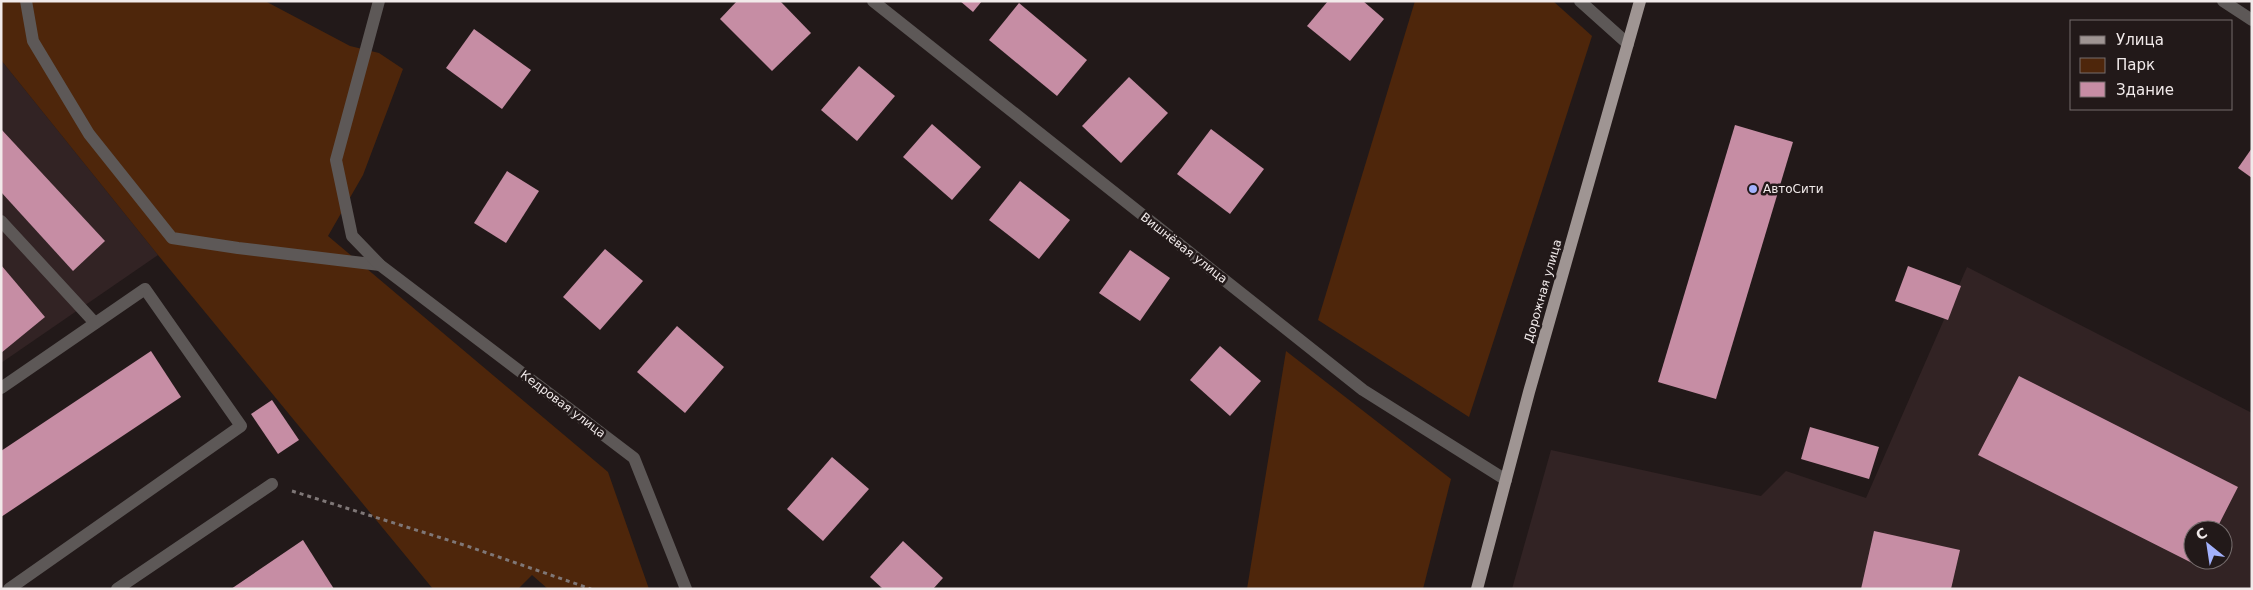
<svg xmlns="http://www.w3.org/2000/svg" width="2253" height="590" viewBox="0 0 2253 590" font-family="'DejaVu Sans',sans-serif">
<rect width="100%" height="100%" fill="#221919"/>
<g fill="#322324" fill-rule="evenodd">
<path d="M1 60 158 255 1 363Z"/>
<path d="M1967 267 2252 413V589H1512L1551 450 1761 496 1786 471 1866 498ZM2193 530H2223V560H2193Z"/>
</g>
<g fill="#4e260b">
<path d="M1 1H265L350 46 379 53 403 69 363 175 328 236 608 472 649 589H548L532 575 518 589H433L158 255 1 60Z"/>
<path d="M1415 1H1553L1592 36 1469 417 1318 320Z"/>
<path d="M1286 351 1451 479 1423 589H1247Z"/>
</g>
<g fill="#c68da4">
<path d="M737 1H780L811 33 772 71 720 19Z"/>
<path d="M960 1H982L973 12Z"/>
<path d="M1328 1H1363L1384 19 1350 61 1307 26Z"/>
<path d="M1019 3 1087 60 1057 96 989 40Z"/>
<path d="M474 29 531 70 502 109 446 68Z"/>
<path d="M859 66 895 96 857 141 821 110Z"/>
<path d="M1129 77 1168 113 1121 163 1082 126Z"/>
<path d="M932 124 981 167 952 200 903 157Z"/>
<path d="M1735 125 1793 142 1716 399 1658 382Z"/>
<path d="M1 129 105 241 73 271 1 192Z"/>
<path d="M1211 129 1264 169 1230 214 1177 174Z"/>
<path d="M2252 148V178L2238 168Z"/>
<path d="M507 171 539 191 506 243 474 223Z"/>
<path d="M1020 181 1070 220 1039 259 989 220Z"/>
<path d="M605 249 643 281 600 330 563 297Z"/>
<path d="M1130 250 1170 278 1140 321 1099 293Z"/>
<path d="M1 265 45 317 1 353Z"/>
<path d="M1908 266 1961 286 1948 320 1895 301Z"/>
<path d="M677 326 724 367 685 413 637 372Z"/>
<path d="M1220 346 1261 381 1230 416 1190 380Z"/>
<path d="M151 351 181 397 1 517V451Z"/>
<path d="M2019 376 2238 487 2216 530H2193V560H2201L2198 566 1978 455Z"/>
<path d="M272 400 299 440 278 454 251 414Z"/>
<path d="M1810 427 1879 447 1869 479 1801 459Z"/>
<path d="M832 457 869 489 823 541 787 509Z"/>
<path d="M1874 531 1960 550 1951 589H1861Z"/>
<path d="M303 540 334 589H231Z"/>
<path d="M903 541 943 578 933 589H883L870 577Z"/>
</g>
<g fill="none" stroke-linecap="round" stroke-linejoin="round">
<path stroke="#7f7777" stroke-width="3" stroke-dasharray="4 4" stroke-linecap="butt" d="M292 491 467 546 591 589"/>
<g stroke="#5d5857" stroke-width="12">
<path d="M26 1 33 41 89 134 172 238 238 248 380 265"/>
<path d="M1 221 95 323"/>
<path d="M1 388 145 289 241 426 9 589"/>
<path d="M117 589 272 484"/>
</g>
<g stroke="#5d5857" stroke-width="12">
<path d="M379 1 336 160 352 236 380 265 634 458 686 589"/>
<path d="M873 1 1363 390 1506 480"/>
<path d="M1580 1 1628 44"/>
<path d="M2223 1 2252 20"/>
</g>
<path stroke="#9f9593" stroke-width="12" d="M1477 589 1529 392 1640 1"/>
</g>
<circle fill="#a3b2fd" stroke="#221919" stroke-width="2" cx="1753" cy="189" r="5"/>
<g text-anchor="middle" stroke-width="5" stroke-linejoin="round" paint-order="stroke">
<g font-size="12" fill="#f1eaea" stroke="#221919" text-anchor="start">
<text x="1763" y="193">АвтоСити</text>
</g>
<g font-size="12" fill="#f1eaea" stroke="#221919">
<text transform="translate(1184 248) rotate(38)" y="4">Вишнёвая улица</text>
<text transform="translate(1543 291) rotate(-74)" y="4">Дорожная улица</text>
<text transform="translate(563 404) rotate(37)" y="4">Кедровая улица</text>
</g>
</g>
<rect width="2253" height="590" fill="none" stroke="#f1eaea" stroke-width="5"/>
<rect x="2070" y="20" width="162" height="90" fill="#221919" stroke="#756d6d"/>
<rect x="2080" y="36" width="25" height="8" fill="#9f9593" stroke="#756d6d"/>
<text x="2116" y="45" font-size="15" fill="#f1eaea">Улица</text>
<rect x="2080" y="58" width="25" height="15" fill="#4e260b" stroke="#756d6d"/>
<text x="2116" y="70" font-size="15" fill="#f1eaea">Парк</text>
<rect x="2080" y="82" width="25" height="15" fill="#c68da4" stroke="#756d6d"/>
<text x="2116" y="95" font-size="15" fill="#f1eaea">Здание</text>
<g transform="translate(2208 545) rotate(330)"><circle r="24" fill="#221919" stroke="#756d6d"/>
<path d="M0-4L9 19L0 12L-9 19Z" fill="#a3b2fd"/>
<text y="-8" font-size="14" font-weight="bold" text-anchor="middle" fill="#f1eaea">С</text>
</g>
</svg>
